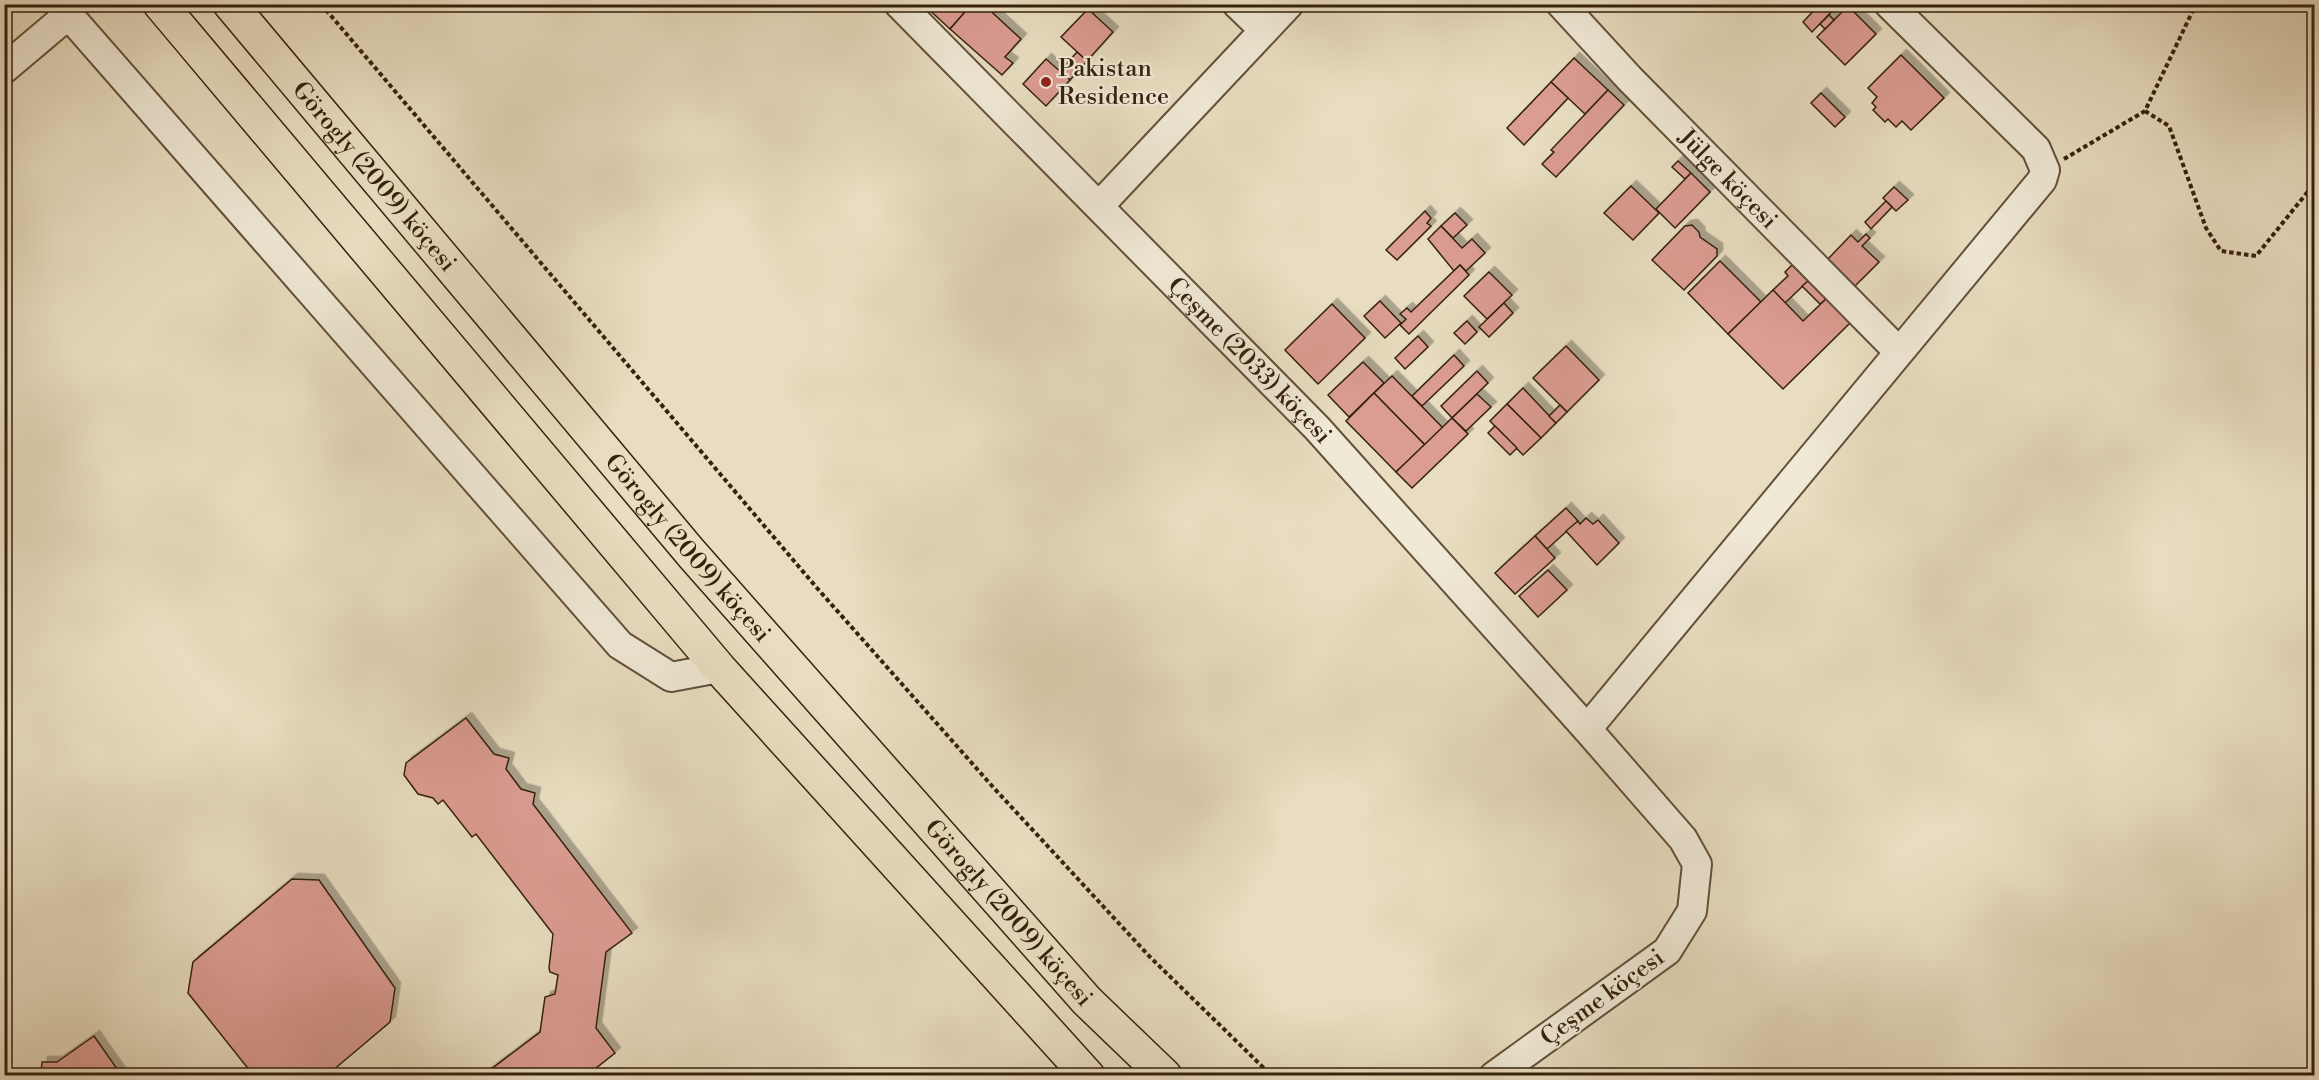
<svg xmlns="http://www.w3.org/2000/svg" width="2319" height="1080" viewBox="0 0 2319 1080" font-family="'Libre Bodoni',serif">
<defs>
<filter id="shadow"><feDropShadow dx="5.5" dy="-5.5" stdDeviation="0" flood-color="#0004"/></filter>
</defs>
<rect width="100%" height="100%" fill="#e8ddc0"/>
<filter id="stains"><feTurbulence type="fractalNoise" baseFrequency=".00333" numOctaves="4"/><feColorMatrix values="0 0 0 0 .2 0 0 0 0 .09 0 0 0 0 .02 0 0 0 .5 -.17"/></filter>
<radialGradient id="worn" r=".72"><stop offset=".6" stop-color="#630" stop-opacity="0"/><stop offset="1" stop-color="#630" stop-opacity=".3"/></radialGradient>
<g fill="#db9c92" stroke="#35210d" stroke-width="1.5" filter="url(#shadow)">
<path d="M923 4H972L950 29Z"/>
<path d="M972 4H983L1021 39 1005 57 1013 63 1002 75 950 29Z"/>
<path d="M1820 4H1839L1812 32 1803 22Z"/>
<path d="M1848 6 1876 34 1845 65 1817 37Z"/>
<path d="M1088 9 1113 32 1087 61 1061 37Z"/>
<path d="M1829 15 1834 20 1825 29 1820 24Z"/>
<path d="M1077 52 1087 61 1070 80 1060 71Z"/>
<path d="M1901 55 1944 98 1911 130 1902 121 1896 127 1888 119 1885 122 1873 110 1876 107 1872 103 1877 97 1868 88Z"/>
<path d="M1574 58 1608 90 1585 114 1551 82Z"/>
<path d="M1046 59 1070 80 1046 106 1023 84Z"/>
<path d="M1551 82 1568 98 1524 145 1507 128Z"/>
<path d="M1608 90 1624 105 1556 177 1542 164 1554 152 1551 150Z"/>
<path d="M1821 93 1845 117 1835 127 1811 103Z"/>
<path d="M1678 161 1691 173 1685 179 1672 167Z"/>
<path d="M1691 173 1710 192 1675 228 1656 209Z"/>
<path d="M1631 186 1659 213 1633 240 1604 213Z"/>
<path d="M1894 187 1908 200 1896 211 1883 198Z"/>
<path d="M1886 201 1892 207 1871 229 1865 222Z"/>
<path d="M1425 211 1431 218 1427 223 1431 226 1397 260 1386 250Z"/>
<path d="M1455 213 1467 225 1453 238 1441 226Z"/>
<path d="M1692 225 1699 232 1700 237 1717 249V256L1684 290 1652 260 1685 226Z"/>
<path d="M1441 226 1462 248 1472 239 1485 253 1466 271 1460 265 1454 271 1428 239Z"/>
<path d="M1866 234 1870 238 1862 246 1879 262 1855 286 1828 259 1851 235 1858 242Z"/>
<path d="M1720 261 1761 302 1728 334 1688 293Z"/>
<path d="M1460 265 1469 275 1409 334 1400 325 1406 319 1400 314 1407 308 1411 312Z"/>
<path d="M1792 265 1808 281 1785 303 1773 290 1788 276 1785 272Z"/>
<path d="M1489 272 1512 295 1487 319 1464 296Z"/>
<path d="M1808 281 1826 299 1820 304 1802 286Z"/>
<path d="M1773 290 1803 321 1826 299 1850 323 1783 389 1728 334Z"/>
<path d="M1380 301 1401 323 1385 338 1364 316Z"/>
<path d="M1504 303 1513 313 1489 337 1479 327Z"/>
<path d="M1332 304 1365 338 1318 384 1285 350Z"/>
<path d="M1467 321 1477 332 1465 344 1454 333Z"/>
<path d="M1418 336 1428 347 1405 369 1395 358Z"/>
<path d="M1566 346 1599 380 1567 412 1533 378Z"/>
<path d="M1454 355 1464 366 1422 406 1412 396Z"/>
<path d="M1363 362 1384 383 1349 417 1328 395Z"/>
<path d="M1477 371 1488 383 1452 418 1441 406Z"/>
<path d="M1392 376 1443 428 1425 445 1374 393Z"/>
<path d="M1523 388 1556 423 1541 438 1507 404Z"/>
<path d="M1374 393 1425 445 1396 472 1346 421Z"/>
<path d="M1477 394 1491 407 1466 431 1452 418Z"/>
<path d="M1507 404 1541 438 1523 455 1490 421Z"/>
<path d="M1560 405 1567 412 1556 423 1549 416Z"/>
<path d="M1452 418 1468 434 1412 488 1396 472Z"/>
<path d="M1495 426 1517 448 1510 455 1488 433Z"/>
<path d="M1566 508 1578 521 1547 549 1535 536Z"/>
<path d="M1586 518 1593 524 1598 520 1619 543 1597 565 1566 531 1578 521 1580 524Z"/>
<path d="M1535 536 1555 558 1515 594 1495 573Z"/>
<path d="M1548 570 1567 590 1538 617 1519 596Z"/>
<path d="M466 718 494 754 509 758 506 769 521 789 535 793 533 804 632 933 606 952 596 1028 615 1053 586 1076H482L540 1032 545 997 555 994 558 975 550 972 549 968 553 934 476 834 472 837 443 800 438 804 433 798 418 794 404 775 406 763Z"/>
<path d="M292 879 319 880 395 988 390 1022 326 1076H254L188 993 193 962Z"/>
<path d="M94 1036 122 1076H38L41 1073 42 1062H57Z"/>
</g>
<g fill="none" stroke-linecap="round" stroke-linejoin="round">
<g stroke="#62503a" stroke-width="32">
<g id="minor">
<path d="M59 4 620 645 671 677 719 668"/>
<path id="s1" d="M899 4 1317 428 1587 729 1683 839 1697 864 1692 911 1667 951 1494 1076"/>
<path d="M1237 4 1264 30"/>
<path id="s2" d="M1561 4 1630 79 1898 351"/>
<path d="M4 69 68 15"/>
<path d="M1100 205 1289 4"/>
<path d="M1587 729 2042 180 2045 170 2036 149 1889 4"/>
</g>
</g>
<g stroke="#35210d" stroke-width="36">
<g id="major">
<path d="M160 4 719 668 1088 1076"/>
<path id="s3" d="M230 4 691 553 1087 1001 1165 1076"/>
</g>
</g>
<g stroke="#35210d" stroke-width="4" stroke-dasharray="4.5 3" stroke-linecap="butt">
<path d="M321 4 817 588 993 787 1150 957 1272 1076"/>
<path d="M2145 111 2169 126 2206 228 2221 251 2256 256 2314 184"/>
<path d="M2064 159 2145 111 2196 4"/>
</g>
<use href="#minor" stroke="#f0e9d6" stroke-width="28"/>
<use href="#major" stroke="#e8ddc0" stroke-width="33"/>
</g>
<circle fill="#8f2418" stroke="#f0e9d6" stroke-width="2" cx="1046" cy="82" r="6"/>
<g text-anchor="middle" stroke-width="4.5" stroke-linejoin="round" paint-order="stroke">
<g font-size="24" fill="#35210d" stroke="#f0e9d6" text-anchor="start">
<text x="1058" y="76">Pakistan<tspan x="1058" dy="28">Residence</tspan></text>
</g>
<g font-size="24" fill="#35210d" stroke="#f0e9d6">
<text dy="8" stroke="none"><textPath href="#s3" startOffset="225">Görogly (2009) köçesi</textPath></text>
<text dy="8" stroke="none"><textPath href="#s2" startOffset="242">Jülge köçesi</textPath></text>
<text dy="8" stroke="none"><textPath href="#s1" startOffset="500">Çeşme (2033) köçesi</textPath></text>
<text dy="8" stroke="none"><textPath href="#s3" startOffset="711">Görogly (2009) köçesi</textPath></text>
<text dy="8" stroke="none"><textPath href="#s3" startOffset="1197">Görogly (2009) köçesi</textPath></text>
<text transform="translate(1602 997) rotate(-36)" y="8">Çeşme köçesi</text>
</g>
</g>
<rect width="2319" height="1080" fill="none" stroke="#e8ddc0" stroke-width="24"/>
<rect x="6" y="6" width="2307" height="1068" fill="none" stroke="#35210d" stroke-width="3"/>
<rect x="12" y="12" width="2295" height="1056" fill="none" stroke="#35210d" stroke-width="1.5"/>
<rect width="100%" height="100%" filter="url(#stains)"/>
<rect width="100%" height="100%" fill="url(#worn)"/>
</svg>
